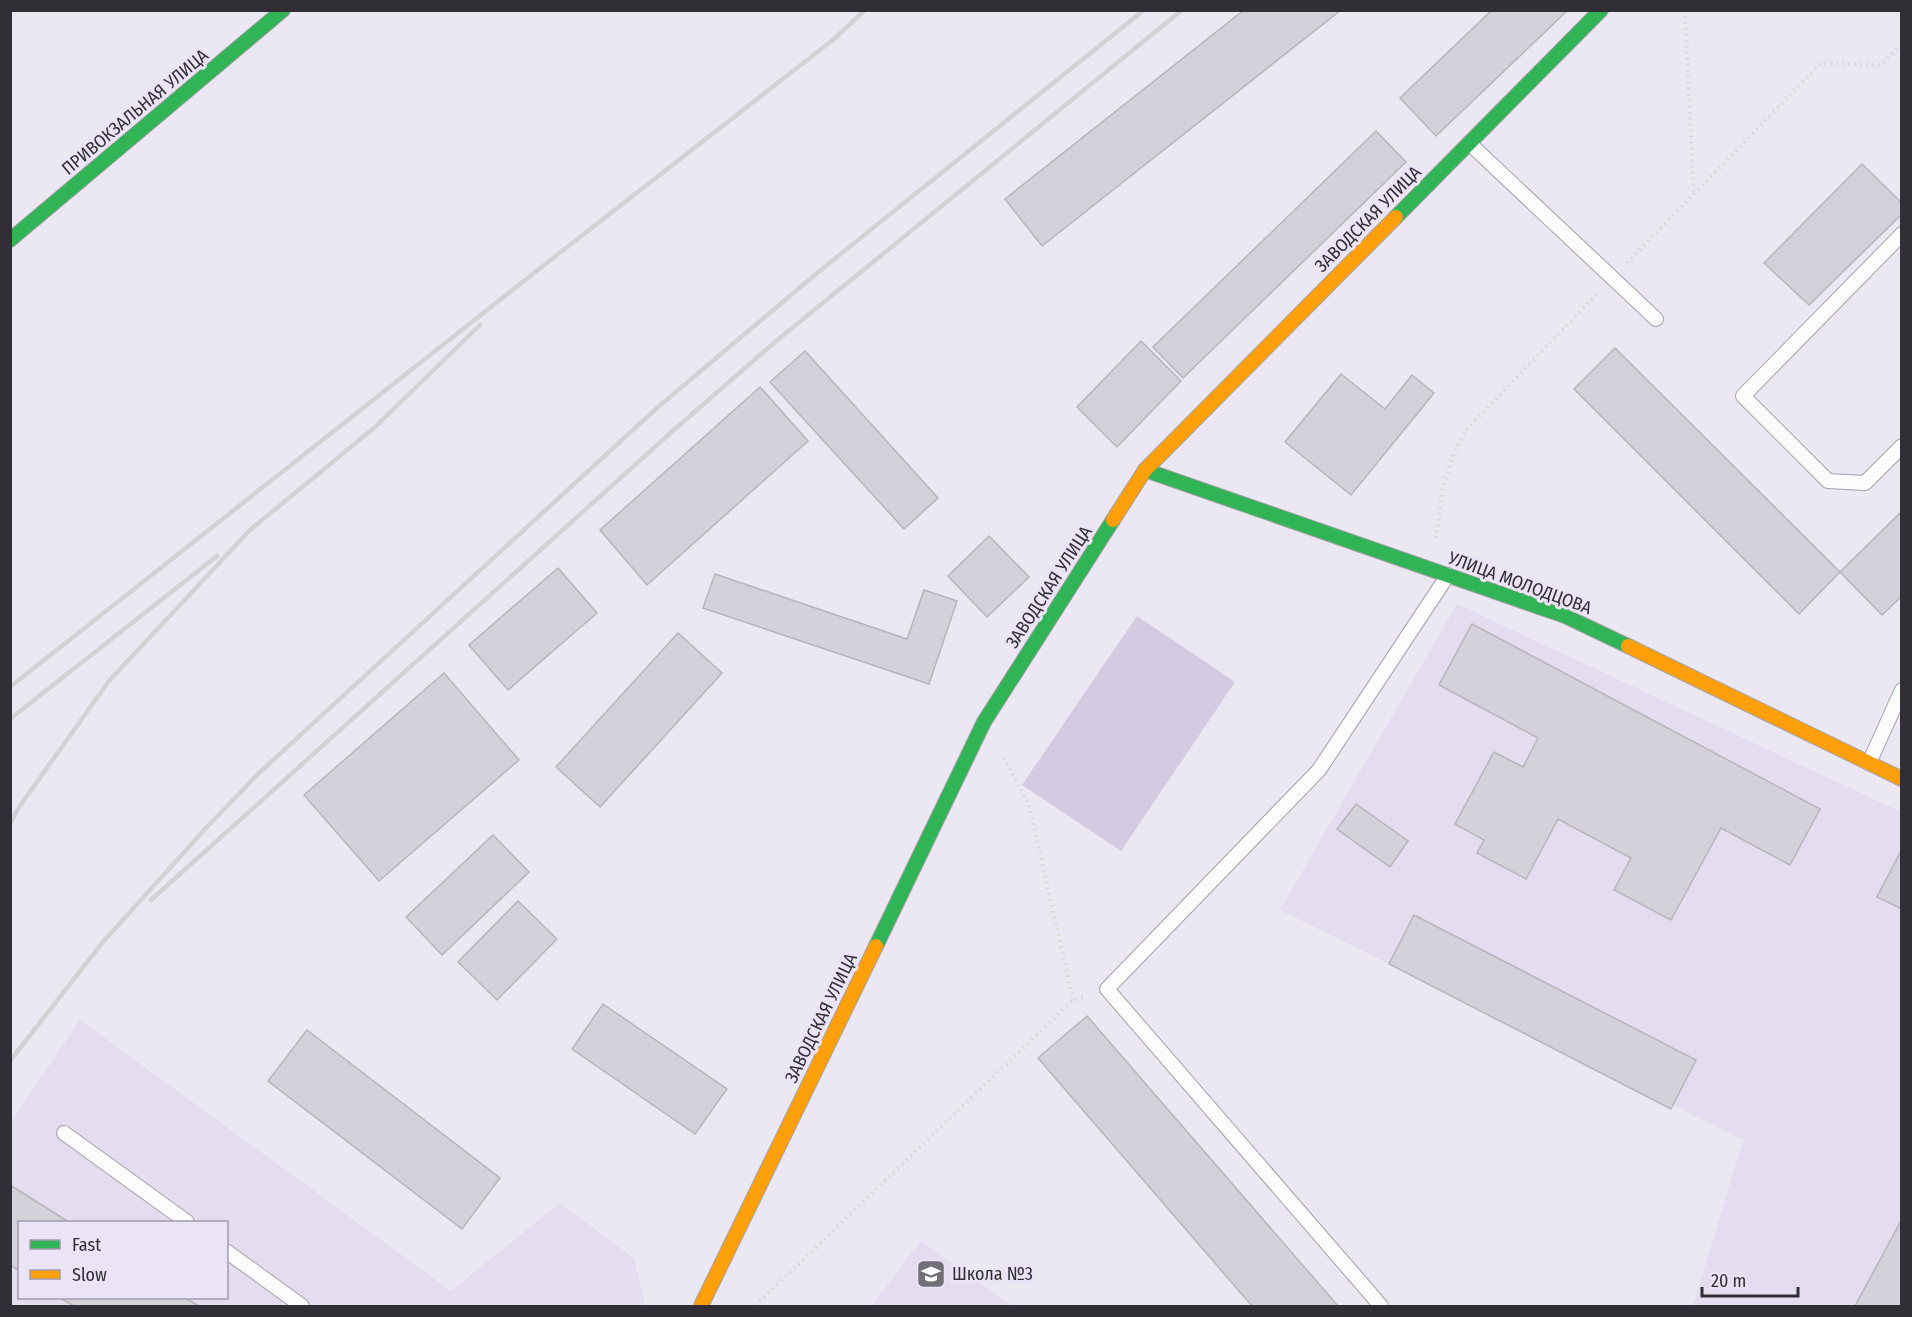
<svg xmlns="http://www.w3.org/2000/svg" width="1912" height="1317" viewBox="0 0 1912 1317" font-family="'Fira Sans Condensed',sans-serif">
<rect width="100%" height="100%" fill="#ece8f3"/>
<g fill="#e4dcef" fill-rule="evenodd">
<path d="M1457 604 1901 812V1306H1693L1743 1140 1280 910Z"/>
<path d="M80 1020 451 1291 560 1203 634 1258 645 1304 644 1306H11V1122ZM20 1222H226V1298H20Z"/>
<path d="M921 1241 1012 1306H871Z"/>
</g>
<path fill="#d4cae2" d="M1137 616 1235 682 1121 851 1022 785Z"/>
<g fill="#d5d1da" stroke="#b7b4bc" stroke-width="1.5">
<path d="M1244 10H1341L1042 246 1005 199Z"/>
<path d="M1492 10H1568L1436 136 1400 98Z"/>
<path d="M1376 131 1406 162 1183 378 1153 347Z"/>
<path d="M1862 164 1902 203V214L1809 305 1764 263Z"/>
<path d="M1141 341 1181 381 1117 447 1077 407Z"/>
<path d="M1615 348 1840 572 1799 614 1574 389Z"/>
<path d="M805 351 938 498 904 529 770 382Z"/>
<path d="M1341 374 1385 409 1412 375 1434 393 1351 495 1285 442Z"/>
<path d="M760 387 808 441 647 585 600 530Z"/>
<path d="M1902 511V596L1882 615 1840 572Z"/>
<path d="M989 536 1029 577 987 617 948 576Z"/>
<path d="M558 568 597 613 508 690 469 645Z"/>
<path d="M715 574 907 639 924 590 957 601 929 684 703 608Z"/>
<path d="M1472 624 1820 809 1790 865 1721 828 1671 920 1614 890 1631 858 1558 819 1526 879 1477 853 1484 840 1455 824 1494 752 1523 767 1538 738 1439 685Z"/>
<path d="M678 633 722 673 600 807 556 767Z"/>
<path d="M444 673 519 760 379 881 304 795Z"/>
<path d="M1356 804 1408 841 1390 867 1337 829Z"/>
<path d="M493 835 529 872 442 955 406 917Z"/>
<path d="M1902 849V909L1877 897Z"/>
<path d="M518 901 557 939 497 1000 458 962Z"/>
<path d="M1414 915 1696 1060 1671 1109 1389 964Z"/>
<path d="M603 1004 727 1089 695 1134 572 1049Z"/>
<path d="M1087 1016 1338 1306H1252L1038 1058Z"/>
<path d="M307 1030 500 1178 462 1229 268 1081Z"/>
<path d="M10 1185 69 1222H20V1271L10 1265Z"/>
<path d="M1902 1219V1306H1855Z"/>
<path d="M60 1298H185L199 1306H74Z"/>
</g>
<g fill="none" stroke-linecap="round" stroke-linejoin="round">
<g stroke="#a4a1a9" stroke-width="16">
<g id="lane">
<path d="M1469 143 1656 319"/>
<path d="M1902 234 1743 396 1828 481 1865 483 1902 446"/>
<path d="M1869 763 1902 690"/>
<path d="M64 1133 187 1222"/>
<path d="M226 1251 302 1306"/>
<path d="M1381 1306 1107 989 1319 770 1448 575"/>
</g>
</g>
<g stroke="#a4a1a9" stroke-width="16">
<g id="fast">
<path d="M1396 217 1601 10"/>
<path d="M10 240 283 10"/>
<path d="M1145 470 1565 616 1628 646"/>
<path d="M876 946 984 722 1113 520"/>
</g>
</g>
<g stroke="#a4a1a9" stroke-width="16">
<g id="slow">
<path d="M1113 520 1145 470 1396 217"/>
<path d="M1628 646 1902 779"/>
<path d="M701 1306 876 946"/>
</g>
</g>
<g stroke="#d8d7da" stroke-width="4" stroke-dasharray="1.5 4.5" stroke-linecap="butt">
<path d="M1685 10 1694 195"/>
<path d="M1627 263 1821 63 1881 65 1902 44"/>
<path d="M1436 538 1442 491 1452 457 1467 429 1597 294"/>
<path d="M1004 758 1029 804 1073 1000"/>
<path d="M755 1306 1073 1000 1086 996"/>
</g>
<use href="#lane" stroke="#fcfcfd" stroke-width="14"/>
<use href="#fast" stroke="#30b455" stroke-width="14"/>
<use href="#slow" stroke="#ff9f0a" stroke-width="14"/>
<g stroke="#d2d2d4" stroke-width="4.5">
<path d="M10 687 534 273 834 39 865 10"/>
<path d="M10 719 217 556"/>
<path d="M10 824 19 807 109 681 250 530 374 428 480 325"/>
<path d="M151 900 675 429 775 342 1182 10"/>
<path d="M10 1061 102 943 206 828 259 773 658 407 822 269 1144 10"/>
</g>
</g>
<defs>
<g id="school-square" transform="scale(1.5)"><rect x="-9" y="-9" width="18" height="18" rx="4" fill="#726f78" stroke="#ebe4f7"/><path d="M0-5L7-2L0 1L-7-2ZM-4 1L0 2.5L4 1V4Q0 6-4 4Z" fill="#fff"/></g>
</defs>
<g fill-rule="evenodd">
<use href="#school-square" x="931" y="1274"/>
</g>
<g text-anchor="middle" stroke-width="6" stroke-linejoin="round" paint-order="stroke">
<g font-size="18" fill="#312e36" stroke="#ebe4f7">
<text transform="translate(135 112) rotate(-40)" y="6">ПРИВОКЗАЛЬНАЯ УЛИЦА</text>
<text transform="translate(1368 219) rotate(-45)" y="6">ЗАВОДСКАЯ УЛИЦА</text>
<text transform="translate(1520 583) rotate(20)" y="6">УЛИЦА МОЛОДЦОВА</text>
<text transform="translate(1049 587) rotate(-57)" y="6">ЗАВОДСКАЯ УЛИЦА</text>
<text transform="translate(821 1018) rotate(-64)" y="6">ЗАВОДСКАЯ УЛИЦА</text>
</g>
<g font-size="18" fill="#312e36" stroke="#ebe4f7" text-anchor="start">
<text x="952" y="1280">Школа №3</text>
</g>
</g>
<rect width="1912" height="1317" fill="none" stroke="#312e36" stroke-width="24"/>
<rect x="18" y="1221" width="210" height="78" fill="#ebe4f7" stroke="#a19baa" stroke-width="1.5"/>
<rect x="30" y="1240" width="30" height="9" fill="#30b455" stroke="#a19baa" stroke-width="1.5"/>
<text x="72" y="1251" font-size="18" fill="#312e36">Fast</text>
<rect x="30" y="1270" width="30" height="9" fill="#ff9f0a" stroke="#a19baa" stroke-width="1.5"/>
<text x="72" y="1281" font-size="18" fill="#312e36">Slow</text>
<path d="M1702 1287v9h96v-9" fill="none" stroke="#312e36" stroke-width="3"/>
<text x="1711" y="1287" font-size="18" fill="#312e36" stroke="#ebe4f7" stroke-width="4.5" paint-order="stroke">20 m</text>
</svg>
